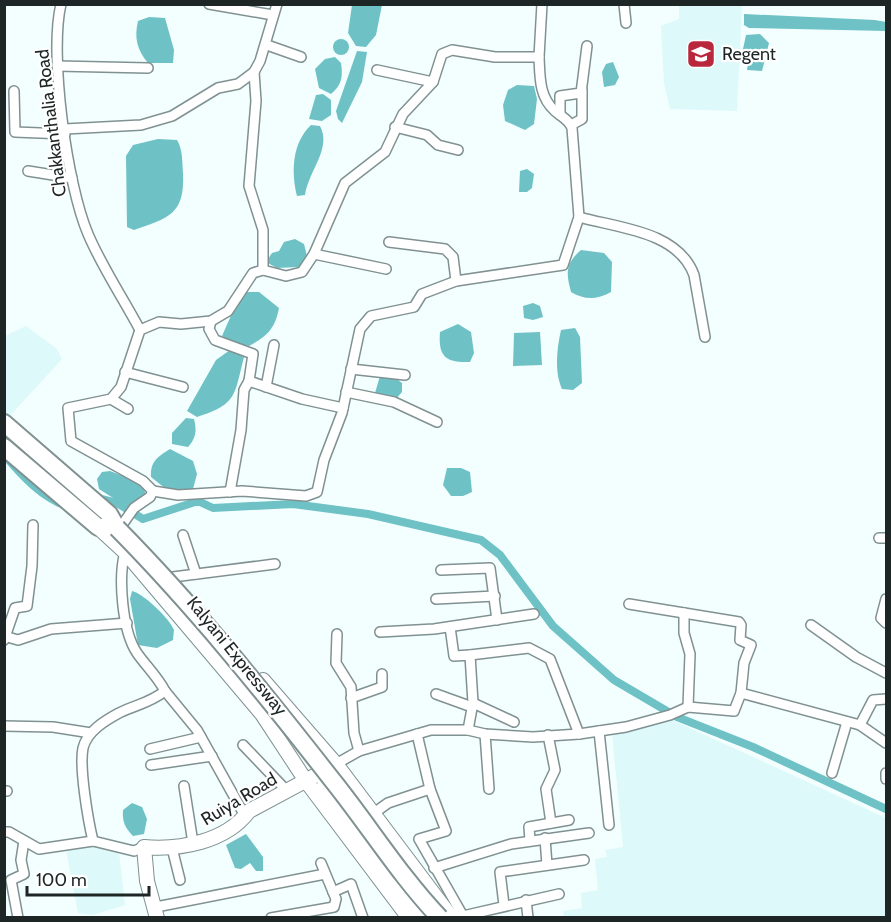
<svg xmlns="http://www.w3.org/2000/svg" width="891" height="922" viewBox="0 0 891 922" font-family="Cabin,sans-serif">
<rect width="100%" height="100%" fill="#f3feff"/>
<g fill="#ddf9fa">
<path d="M679 5H742L737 111 670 109 664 83 661 26 679 19Z"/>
<path d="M26 326 57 349 62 359 5 421V336Z"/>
<path d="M670 719 886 818V917L564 918 563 911 582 908 581 893 598 890 595 859 607 857 605 850 623 847 612 733Z"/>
<path d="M94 844 119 852 125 905 93 915 78 913 66 850Z"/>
</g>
<g fill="#6ec2c5">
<path d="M352 5H382L376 35 366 47 356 46 348 33Z"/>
<path d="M744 14 875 20 886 22V31L749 28 744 25Z"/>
<path d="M149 17 165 18 174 50 173 63H148C137 50 134 38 138 21Z"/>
<path d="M760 34 769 43 762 71 747 70 749 57 743 49 746 35Z"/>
<circle cx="341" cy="47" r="8"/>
<path d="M357 51 367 52 362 82 342 123 338 119 336 111Z"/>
<path d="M335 57 341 63C343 76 342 85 331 94L319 88 315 69 325 59Z"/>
<path d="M613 62 619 77 615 85 604 87 602 72 606 64Z"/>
<path d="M517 85 534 86 537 99 534 124 525 130 505 121 503 105 508 90Z"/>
<path d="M323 94 331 100V115L322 121 309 119 316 95Z"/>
<path d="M311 125 320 126C332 148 309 170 305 195L297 196C291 172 292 143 311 125Z"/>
<path d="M158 139 177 140C183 150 182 161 183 173 185 214 169 218 134 230L127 227 126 156 133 145Z"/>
<path d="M527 169 534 174 532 188 527 192H519L520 171Z"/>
<path d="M295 239 304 244 307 256 299 267 277 268 266 262 272 253 279 251 284 242Z"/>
<path d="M581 250 604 253 612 262 611 292C596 300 585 300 571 292 566 273 565 264 581 250Z"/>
<path d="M246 292H259L279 308C275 329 267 336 249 346L233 342 222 336 233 311Z"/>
<path d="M533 303 540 306 543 317 533 320 524 318 523 306Z"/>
<path d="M458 324 471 332 474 353 470 362C445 363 438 356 440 332Z"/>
<path d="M575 328 580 337 582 383 573 390 562 389C554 372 557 348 561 330Z"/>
<path d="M540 332 542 365 513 366 514 333Z"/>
<path d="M230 350 244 357C234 395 238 404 197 417L187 411 216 360Z"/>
<path d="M380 376H393L402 383V392L395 400H378L375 393Z"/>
<path d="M186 418 194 419C197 431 196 438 188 447L172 444V433Z"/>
<path d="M170 449 193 461 197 474 193 489H166L151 477C150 462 157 457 170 449Z"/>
<path d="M447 468H461L470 472 472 492 463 496H451L443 485Z"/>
<path d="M110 471 133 480 144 488 146 497 134 507 121 503 99 489 97 479 102 472Z"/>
<path d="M132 591C143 593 170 619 174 630 174 630 173 639 173 640L157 648 138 645 130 599Z"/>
<path d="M132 803 142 807 147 819 144 834 133 836C125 828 122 821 123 810Z"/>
<path d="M246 834 263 857V871H256L250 863 241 869 235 868 226 845Z"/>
</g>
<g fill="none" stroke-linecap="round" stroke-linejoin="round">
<g stroke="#6ec2c5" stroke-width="8">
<path d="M7 458C23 477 42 497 66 506"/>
<path d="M97 498 117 503 143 519 198 501 213 508 293 504 368 514 481 540 500 555 553 626 614 680 677 717 753 747 886 809"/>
</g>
<g stroke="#809192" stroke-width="12">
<g id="street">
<path d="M61 4C49 55 67 185 88 234 102 267 123 298 140 330"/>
<path d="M209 4 273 15"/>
<path d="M624 4 626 23"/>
<path d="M267 45 301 57"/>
<path d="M57 66 148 68"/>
<path d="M377 70 433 82"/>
<path d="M254 72 256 101 249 186 263 230V270"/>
<path d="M14 91 15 132 65 134"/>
<path d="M560 115V96L581 93 587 46"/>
<path d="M571 125 582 119V90"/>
<path d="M395 127 427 135 438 145 458 150"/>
<path d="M65 129 141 125 172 116 218 88 238 84 254 72 260 61 277 4"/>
<path d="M28 171 72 178"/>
<path d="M579 217C618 228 678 231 694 275L705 337"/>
<path d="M389 242 445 249 453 257 456 281"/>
<path d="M314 254 386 269"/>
<path d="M211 321 209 329 215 340 253 354 249 381 302 399 343 408"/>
<path d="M351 369 405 375"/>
<path d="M125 372 183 387"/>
<path d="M266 387 274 345"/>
<path d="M346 392 394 402 437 422"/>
<path d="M111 399 128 409"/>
<path d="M153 491 178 495 242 491 306 496 317 492 324 460 342 413 360 329 371 316 414 307 422 294 456 281 563 265 579 217 572 128C569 120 562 117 555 111 539 97 540 77 539 57"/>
<path d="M230 492 241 430 244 390 249 381"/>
<path d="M122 525 134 508 150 497 153 491 143 481 71 441 68 408 111 399 121 387 140 330 159 322 181 324 211 321 228 311 253 273 263 270 286 276 302 272 314 254 345 183 385 152 403 114 433 82 442 54 452 50 495 57H539L542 4"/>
<path d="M183 535 196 574"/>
<path d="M879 538H886"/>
<path d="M441 570 490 568 497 620"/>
<path d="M173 577 275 564"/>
<path d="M436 599 495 596"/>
<path d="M886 599 881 618 886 623"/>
<path d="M629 604 739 622 741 625 740 640 751 645 744 663 741 693"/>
<path d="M684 613V633L690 654 688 707"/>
<path d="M811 625 856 657 886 673"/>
<path d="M450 627 454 656 470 655 473 703 468 730"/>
<path d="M380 632 434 629 534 614"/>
<path d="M337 634 336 663 351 687 354 733 359 751"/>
<path d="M4 636 18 640 51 629 127 623"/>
<path d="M4 640 15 608 27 606 32 566 33 525"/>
<path d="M470 655 529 648 550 659 579 734"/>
<path d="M165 691 197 730 245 816"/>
<path d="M436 694 472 707"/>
<path d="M351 698 382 687V674"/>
<path d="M473 703 514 722"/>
<path d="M860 725 886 743"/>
<path d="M4 726 53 727 91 733"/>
<path d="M599 731 609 825"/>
<path d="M417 734 430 789 446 831 419 839 463 916 457 918"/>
<path d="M485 734 489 789"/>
<path d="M548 735 555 770 546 789 551 823"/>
<path d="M243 745 287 791"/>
<path d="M150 749 201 737"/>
<path d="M336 764 359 751 431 730H468L485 734 533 737 579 734 626 727 670 715 688 707 734 711 741 693 860 725 873 700 886 699"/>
<path d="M151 765 212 756"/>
<path d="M832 773 847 722"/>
<path d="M886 773V779"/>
<path d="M184 786 193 843"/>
<path d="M4 791H7"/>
<path d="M374 813 388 803 430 789"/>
<path d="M4 832H9L39 849 93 841 134 851 144 847"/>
<path d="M545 838 547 865"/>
<path d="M530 840 529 827 569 820"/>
<path d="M93 841C88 820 79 767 83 748 87 731 106 720 119 713 137 704 148 704 165 691 157 676 146 666 137 653 122 631 118 577 125 552"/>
<path d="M172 848 180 880"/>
<path d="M434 868 511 844 589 833"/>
<path d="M333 892 351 884 363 918"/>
<path d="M526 900 528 918"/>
<path d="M504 905 500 872 584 860"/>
<path d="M156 907 325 874"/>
<path d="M463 916 559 894"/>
<path d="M18 918 11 880 24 874 21 860 24 841"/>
<path d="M271 918 334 907 336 899 321 863"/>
</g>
</g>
<g stroke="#809192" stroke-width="16">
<g id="secondary">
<path d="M101 530 125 552 262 714 306 781 409 918"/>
<path d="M263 680 336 764 452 918"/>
<path d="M157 918 147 881 144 847C180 850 226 842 249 811L333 766"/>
</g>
</g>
<g stroke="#809192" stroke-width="20">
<g id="highway">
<path d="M4 423 109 514 117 528"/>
<path d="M4 447 98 527H105L115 533"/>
<path d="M325 785 427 918"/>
</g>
</g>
<use href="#street" stroke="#fff" stroke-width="9"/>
<use href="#secondary" stroke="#fff" stroke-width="14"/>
<use href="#highway" stroke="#fff" stroke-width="16"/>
<g stroke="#809192" stroke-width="20" stroke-linecap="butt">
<path id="highway-bridge" d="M117 528C195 607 265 694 333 781 369 826 400 876 440 918"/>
</g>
<use href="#highway-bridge" stroke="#fff" stroke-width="16"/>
</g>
<defs>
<g id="university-square" transform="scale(1.5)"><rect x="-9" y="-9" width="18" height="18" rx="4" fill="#b8273c" stroke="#fff"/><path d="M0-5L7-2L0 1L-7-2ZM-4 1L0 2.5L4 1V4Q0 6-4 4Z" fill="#fff"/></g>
</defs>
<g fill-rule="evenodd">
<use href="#university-square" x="701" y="54"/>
</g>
<g text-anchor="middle" stroke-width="4.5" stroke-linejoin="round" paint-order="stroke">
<g font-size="18" fill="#1e2525" stroke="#fff" text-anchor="start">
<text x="722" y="60">Regent</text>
</g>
<g font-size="18" fill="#1e2525" stroke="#fff">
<text transform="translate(51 123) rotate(-97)" y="6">Chakkanthalia Road</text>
<text transform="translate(237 656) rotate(51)" y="6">Kalyani Expressway</text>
<text transform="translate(239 799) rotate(-31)" y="6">Ruiya Road</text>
</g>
</g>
<rect width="891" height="922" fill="none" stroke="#1e2525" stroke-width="12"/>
<path d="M27 886v9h122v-9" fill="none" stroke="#1e2525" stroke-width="3"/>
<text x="36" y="886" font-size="18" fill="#1e2525" stroke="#ffffff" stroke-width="4.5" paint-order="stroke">100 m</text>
</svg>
